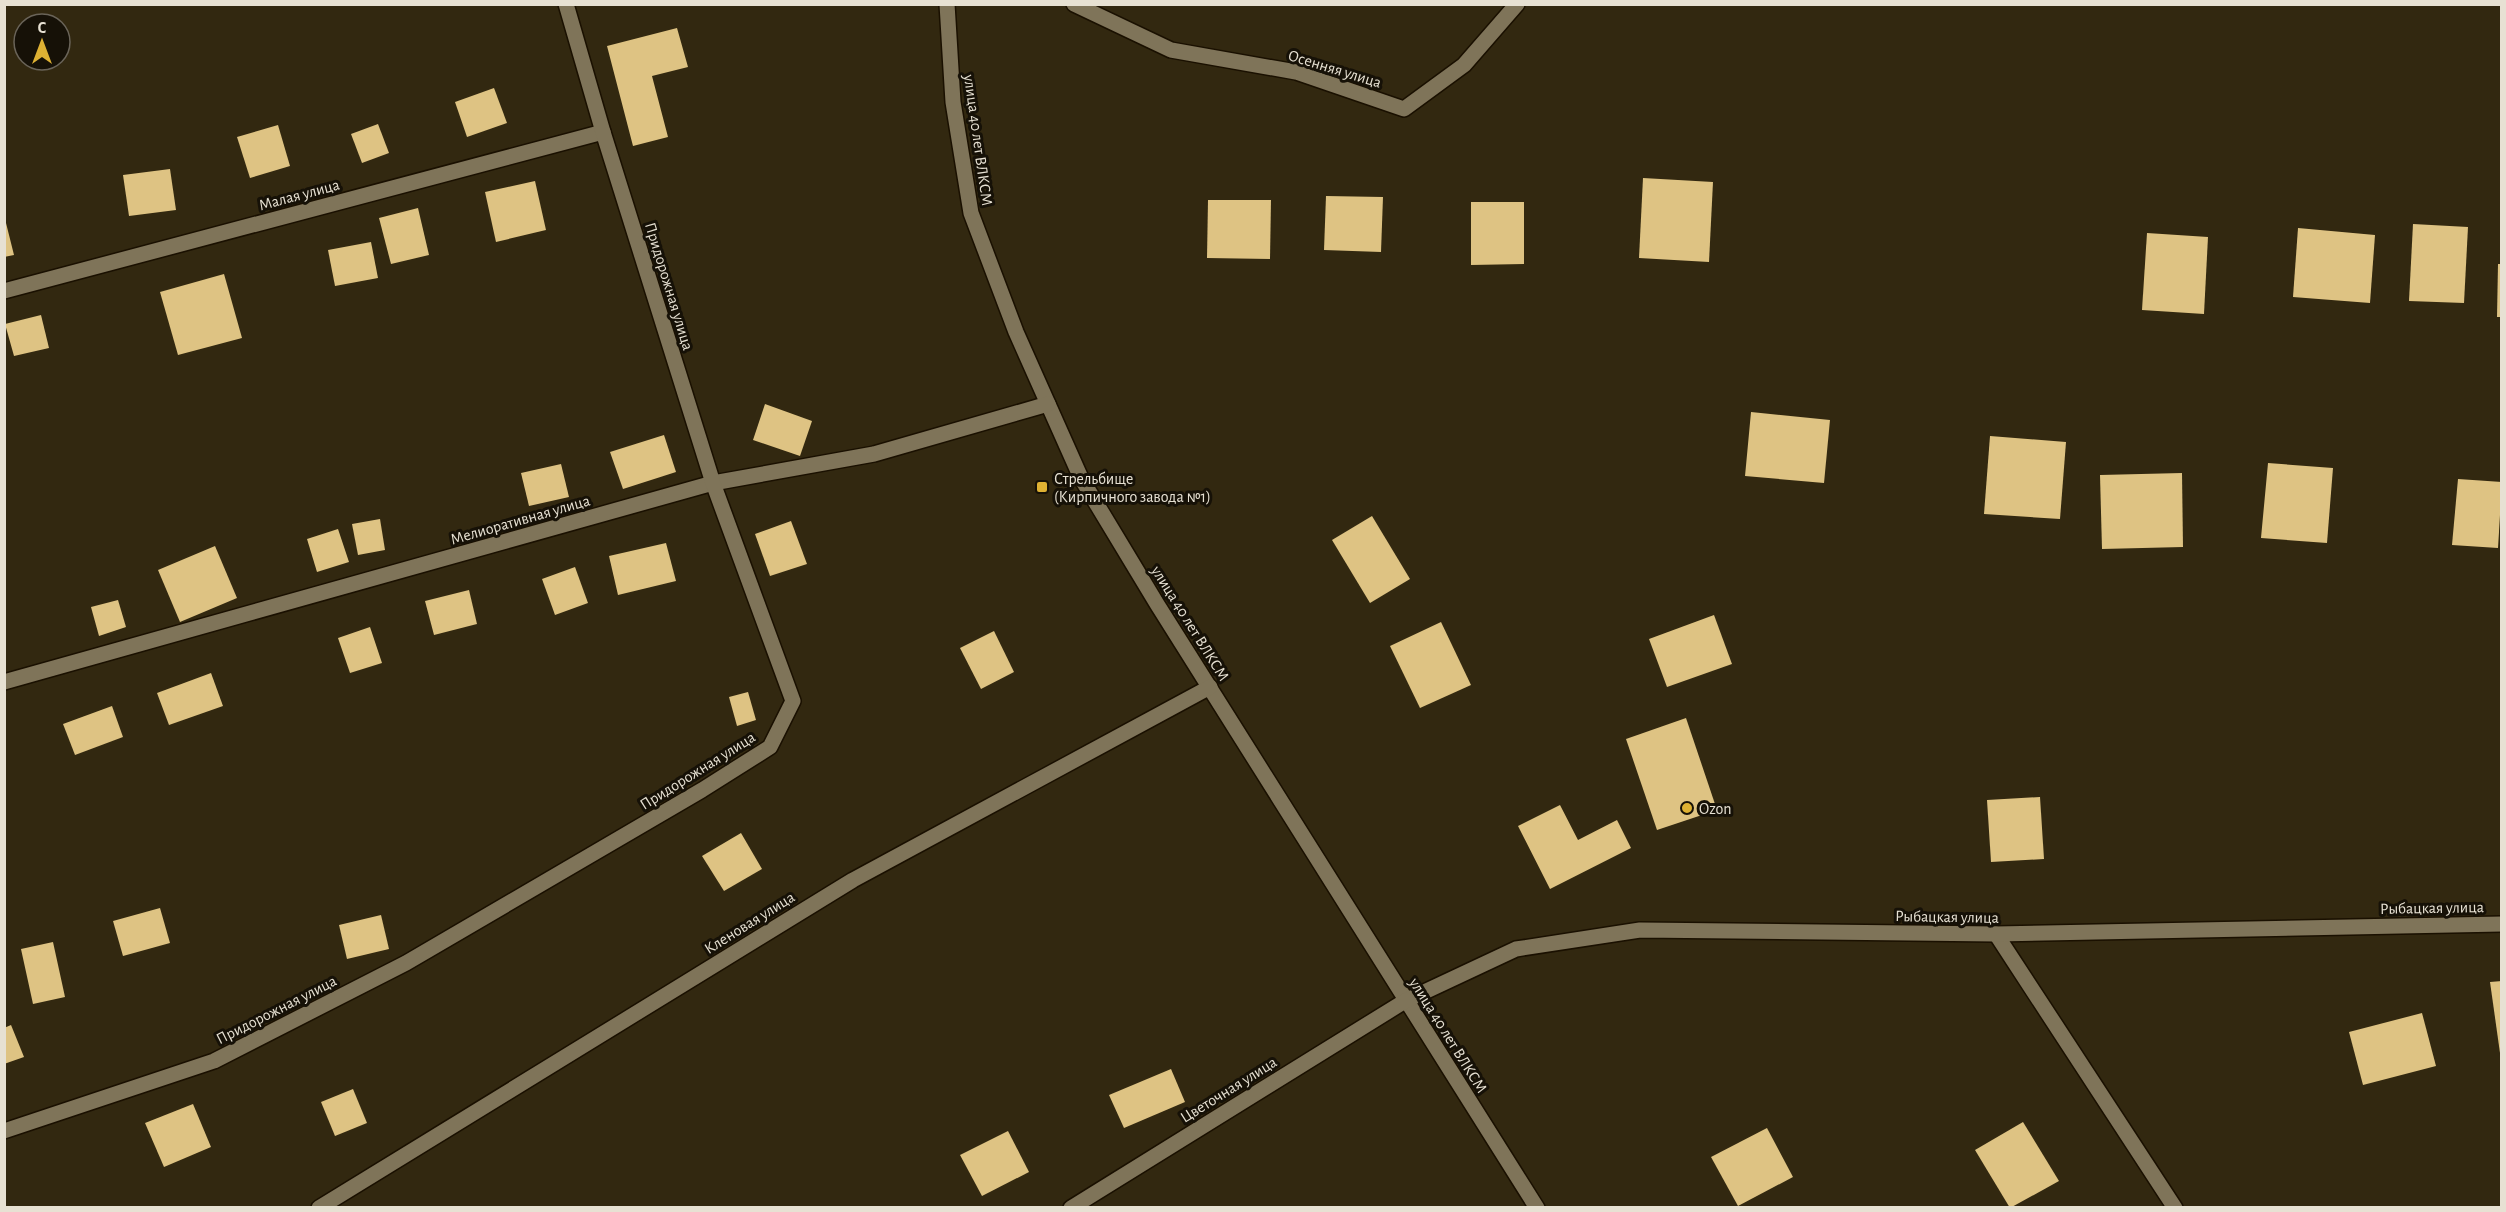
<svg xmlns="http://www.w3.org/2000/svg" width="2506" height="1212" viewBox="0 0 2506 1212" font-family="'Alegreya Sans',sans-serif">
<rect width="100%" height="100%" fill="#322810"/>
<g fill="#dec383">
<path d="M677 28 688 67 652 76 668 137 633 146 607 46Z"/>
<path d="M494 88 507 123 467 137 455 102Z"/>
<path d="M378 124 389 153 362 163 351 134Z"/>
<path d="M278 125 290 166 250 178 237 137Z"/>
<path d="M170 169 176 210 129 216 123 175Z"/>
<path d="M1643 178 1713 182 1709 262 1639 258Z"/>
<path d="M535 181 546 230 496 242 485 192Z"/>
<path d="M1326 196 1383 197 1381 252 1324 250Z"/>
<path d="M1208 200H1271L1270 259 1207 258Z"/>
<path d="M1471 202H1524V264L1471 265Z"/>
<path d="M418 208 429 255 391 264 379 218Z"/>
<path d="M4 215 14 255 4 257Z"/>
<path d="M2413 224 2468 227 2464 303 2409 301Z"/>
<path d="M2298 228 2375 235 2370 303 2293 297Z"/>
<path d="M2147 233 2208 237 2204 314 2142 310Z"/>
<path d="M371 242 378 278 335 286 328 250Z"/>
<path d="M2498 264H2502V317H2497Z"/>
<path d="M224 274 242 338 178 355 160 292Z"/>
<path d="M41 315 49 348 14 356 5 324Z"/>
<path d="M765 404 812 421 800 456 753 440Z"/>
<path d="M1751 412 1830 420 1824 483 1745 476Z"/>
<path d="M664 435 676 472 623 489 610 452Z"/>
<path d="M1990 436 2066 442 2060 519 1984 514Z"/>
<path d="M2268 463 2333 468 2327 543 2261 538Z"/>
<path d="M561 464 569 497 529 506 521 473Z"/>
<path d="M2182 473 2183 547 2102 549 2100 475Z"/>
<path d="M2458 479 2502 482 2498 548 2452 545Z"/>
<path d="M1372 516 1410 579 1370 603 1332 540Z"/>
<path d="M380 519 385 550 358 555 352 524Z"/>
<path d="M791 521 807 564 770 576 755 534Z"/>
<path d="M338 529 349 562 317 572 307 539Z"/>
<path d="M666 543 676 581 618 595 609 556Z"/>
<path d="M215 546 237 598 180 622 158 570Z"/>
<path d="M575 567 588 603 555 615 542 579Z"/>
<path d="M469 590 477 624 434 635 425 601Z"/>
<path d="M118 600 126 627 99 636 91 607Z"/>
<path d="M1714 615 1732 664 1667 687 1649 639Z"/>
<path d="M1441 622 1471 685 1420 708 1390 646Z"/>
<path d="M370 627 382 663 350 673 338 638Z"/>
<path d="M994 631 1014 672 981 689 960 648Z"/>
<path d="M211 673 223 706 169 725 157 693Z"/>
<path d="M748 692 756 720 737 726 729 697Z"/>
<path d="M112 706 123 737 75 755 63 724Z"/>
<path d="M1686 718 1717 810 1657 830 1626 739Z"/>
<path d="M2040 797 2044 859 1991 862 1987 800Z"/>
<path d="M1560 805 1578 840 1617 820 1631 848 1550 889 1518 826Z"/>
<path d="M741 833 762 869 724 891 702 856Z"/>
<path d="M160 908 170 943 123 956 113 921Z"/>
<path d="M381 915 389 949 347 959 339 925Z"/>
<path d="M53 942 65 997 33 1004 21 949Z"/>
<path d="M2502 981V1053H2500L2490 982Z"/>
<path d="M2422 1013 2436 1066 2363 1085 2349 1032Z"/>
<path d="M11 1025 24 1057 4 1064V1028Z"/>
<path d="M1171 1069 1185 1102 1124 1128 1109 1095Z"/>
<path d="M353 1089 367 1123 335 1136 321 1102Z"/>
<path d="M193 1104 211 1147 164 1167 145 1123Z"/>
<path d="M2023 1122 2059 1181 2010 1208 1975 1150Z"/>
<path d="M1767 1128 1793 1177 1738 1206 1711 1157Z"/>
<path d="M1008 1131 1029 1172 982 1196 960 1155Z"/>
</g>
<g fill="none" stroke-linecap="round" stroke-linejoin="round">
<g stroke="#1a1000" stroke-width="18">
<g id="minor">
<path d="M947 4 953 102 971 213 1016 332 1081 478 1157 604 1537 1208"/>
<path d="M1074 4 1171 50 1296 72 1404 109 1464 65 1517 4"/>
<path d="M4 291 603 132"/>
<path d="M4 682 713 483 874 454 1048 404"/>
<path d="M1996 934 2175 1208"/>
<path d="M4 1131 214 1061 406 963 702 790 770 747 793 701 713 483 603 132 566 4"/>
<path d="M319 1208 853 880 1210 687"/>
<path d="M1071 1208 1405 1001 1516 949 1640 930 1996 934 2502 924"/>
</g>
</g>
<use href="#minor" stroke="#7f7459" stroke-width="15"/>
</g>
<g fill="#deb133" stroke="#161107" stroke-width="2">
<rect x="1036" y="481" width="12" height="12" rx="3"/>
<circle cx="1687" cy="808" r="6"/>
</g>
<g text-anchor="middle" stroke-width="6" stroke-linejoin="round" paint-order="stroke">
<g font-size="16" fill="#e7e1d3" stroke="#161107">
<text transform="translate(1335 68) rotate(17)" y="6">Осенняя улица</text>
<text transform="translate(979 140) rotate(82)" y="6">улица 40 лет ВЛКСМ</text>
<text transform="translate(299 194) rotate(-15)" y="6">Малая улица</text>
<text transform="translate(670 286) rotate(73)" y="6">Придорожная улица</text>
<text transform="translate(520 519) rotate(-16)" y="6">Мелиоративная улица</text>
<text transform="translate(1191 623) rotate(58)" y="6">улица 40 лет ВЛКСМ</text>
<text transform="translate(697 770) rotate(-32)" y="6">Придорожная улица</text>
<text transform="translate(2432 907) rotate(-1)" y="6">Рыбацкая улица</text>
<text transform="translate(1947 916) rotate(1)" y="6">Рыбацкая улица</text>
<text transform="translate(749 922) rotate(-32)" y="6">Кленовая улица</text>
<text transform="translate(276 1009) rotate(-27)" y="6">Придорожная улица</text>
<text transform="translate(1449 1035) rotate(58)" y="6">улица 40 лет ВЛКСМ</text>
<text transform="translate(1228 1089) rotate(-32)" y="6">Цветочная улица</text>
</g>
<g font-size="16" fill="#e7e1d3" stroke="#161107" text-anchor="start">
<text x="1054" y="484">Стрельбище<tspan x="1054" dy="18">(Кирпичного завода №1)</tspan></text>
<text x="1699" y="814">Ozon</text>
</g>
</g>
<rect width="2506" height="1212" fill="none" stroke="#e7e1d3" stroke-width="12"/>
<g transform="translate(42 42)"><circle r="28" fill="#161107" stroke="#6a6459" stroke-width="1.5"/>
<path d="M0-4.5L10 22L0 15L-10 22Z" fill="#deb133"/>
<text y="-9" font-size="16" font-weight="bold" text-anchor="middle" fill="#e7e1d3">С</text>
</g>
</svg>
